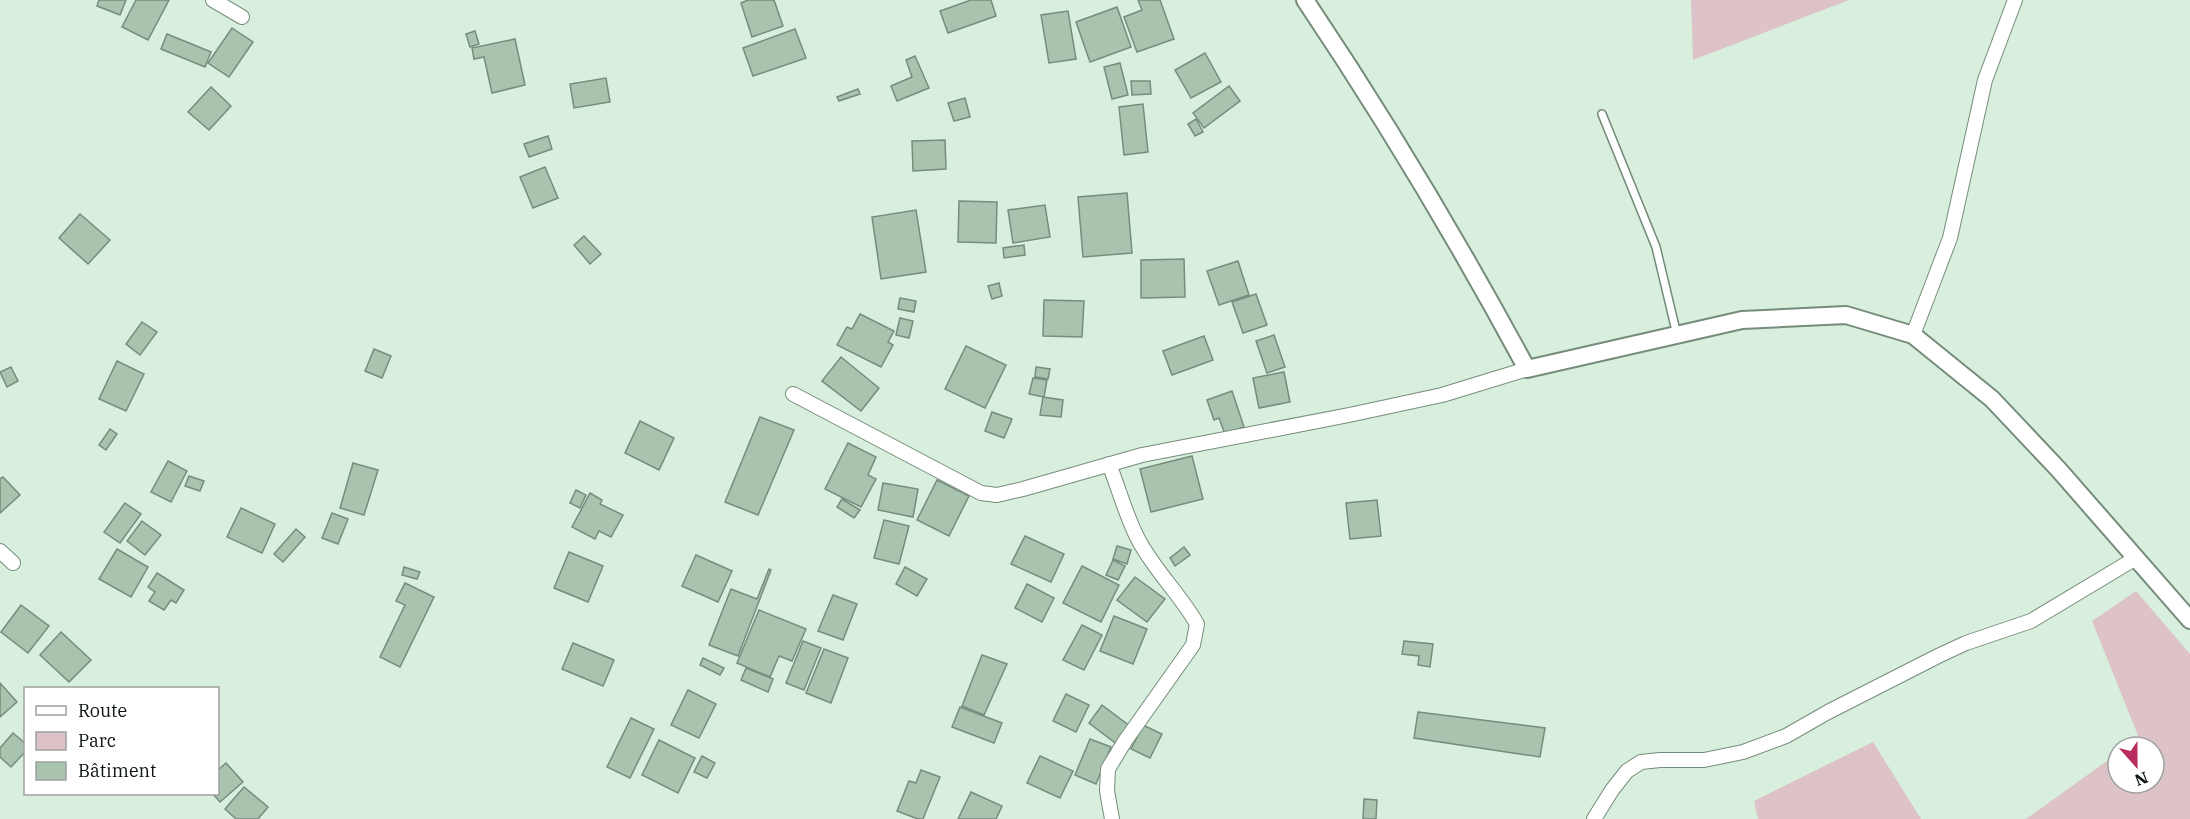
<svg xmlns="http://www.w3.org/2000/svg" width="2190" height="819" viewBox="0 0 2190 819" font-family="'IBM Plex Serif',serif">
<rect width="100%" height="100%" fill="#d8efdd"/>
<g fill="#ddc3c8">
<path d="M1691 0H1849L1693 60Z"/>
<path d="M2136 591 2190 654V819H2026L2118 753V783H2154V747H2127L2139 738 2092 621Z"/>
<path d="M1873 742 1921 819H1758L1754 801Z"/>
</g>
<g fill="#a8c3ae" stroke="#778c7c" stroke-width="1.5">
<path d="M99 0H126L120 15 97 6Z"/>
<path d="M136 0H169L148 40 122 27Z"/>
<path d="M748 0H774L783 26 752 37 741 3Z"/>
<path d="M971 0H991L996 16 948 33 940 11Z"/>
<path d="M1138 0H1160L1174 39 1137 52 1124 17 1142 10Z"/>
<path d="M1117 7 1131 47 1090 62 1076 22Z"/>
<path d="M1068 11 1076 59 1049 63 1041 15Z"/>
<path d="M232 28 253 42 229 77 208 63Z"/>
<path d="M795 29 806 58 753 76 743 48Z"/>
<path d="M475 31 479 44 470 47 466 34Z"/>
<path d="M167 34 211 52 205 67 161 49Z"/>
<path d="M515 39 525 85 492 93 484 57 474 59 472 48Z"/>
<path d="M1205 53 1221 82 1191 98 1175 70Z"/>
<path d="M915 56 929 88 897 101 891 86 912 77 906 60Z"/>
<path d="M1120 63 1128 95 1112 99 1104 67Z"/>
<path d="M606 78 610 102 574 108 570 84Z"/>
<path d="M1131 81H1150L1151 94 1132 95Z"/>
<path d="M1229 86 1240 101 1204 128 1193 113Z"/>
<path d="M211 87 231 106 209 130 188 112Z"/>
<path d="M858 89 860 94 839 101 837 97Z"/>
<path d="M965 98 970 117 954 121 948 103Z"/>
<path d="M1143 104 1148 152 1124 155 1119 107Z"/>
<path d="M1196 119 1203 132 1195 136 1188 124Z"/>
<path d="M548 136 552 149 529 157 524 144Z"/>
<path d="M945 140 946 169 913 171 912 141Z"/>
<path d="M545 167 558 198 533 208 520 177Z"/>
<path d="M1127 193 1132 253 1083 257 1078 197Z"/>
<path d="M959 201 997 202 996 243 958 242Z"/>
<path d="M1045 205 1050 237 1013 243 1008 210Z"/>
<path d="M916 210 926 272 881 279 872 217Z"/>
<path d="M80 214 110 240 88 264 59 238Z"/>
<path d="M584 236 601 254 590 264 574 245Z"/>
<path d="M1024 245 1025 255 1004 258 1003 248Z"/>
<path d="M1184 259 1185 297 1141 298V260Z"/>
<path d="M1238 261 1249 295 1219 305 1207 271Z"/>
<path d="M999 283 1002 296 992 299 988 286Z"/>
<path d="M1256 294 1267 325 1243 333 1232 302Z"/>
<path d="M900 298 916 301 914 312 898 309Z"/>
<path d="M1044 300 1084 301 1082 337 1043 336Z"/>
<path d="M860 314 894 331 888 342 893 345 881 367 837 345 847 327 852 329Z"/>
<path d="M900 318 913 321 909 338 896 335Z"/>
<path d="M142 322 157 332 140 355 126 344Z"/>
<path d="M1274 335 1285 367 1267 373 1256 341Z"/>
<path d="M1204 336 1213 360 1172 375 1163 351Z"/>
<path d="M966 346 1006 365 985 408 945 389Z"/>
<path d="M374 349 391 356 382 378 365 371Z"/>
<path d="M841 357 879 388 861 411 822 381Z"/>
<path d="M117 361 144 374 126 411 99 399Z"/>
<path d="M11 367 18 381 7 387 0 372Z"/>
<path d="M1036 367 1050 369 1048 379 1035 377Z"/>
<path d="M1284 372 1290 402 1259 408 1253 378Z"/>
<path d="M1033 378 1047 380 1044 397 1029 394Z"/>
<path d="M1232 391 1244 427 1225 434 1219 418 1214 420 1207 400Z"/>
<path d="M1043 397 1063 400 1061 417 1040 415Z"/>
<path d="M992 412 1012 419 1004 438 985 431Z"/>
<path d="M760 417 794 430 758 515 725 502Z"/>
<path d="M640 421 674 438 659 470 625 453Z"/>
<path d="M110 429 117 434 106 450 99 445Z"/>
<path d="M848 443 876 457 868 475 876 479 861 507 825 489Z"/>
<path d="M1192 456 1203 499 1151 512 1140 469Z"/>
<path d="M168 461 187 471 171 502 151 492Z"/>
<path d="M353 463 378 470 364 515 340 508Z"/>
<path d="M189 476 204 481 200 491 185 486Z"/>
<path d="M3 477 20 495 0 513V479Z"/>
<path d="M937 480 969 496 949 536 917 520Z"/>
<path d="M883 483 918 489 913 517 878 510Z"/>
<path d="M576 490 586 495 580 508 570 503Z"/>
<path d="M590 493 602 500 600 504 623 515 611 537 599 531 595 539 572 527Z"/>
<path d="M842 499 860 510 854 518 837 507Z"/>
<path d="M1377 500 1381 536 1350 539 1346 503Z"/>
<path d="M125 503 141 514 120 543 104 532Z"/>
<path d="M241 508 275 524 262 553 227 537Z"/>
<path d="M332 513 348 519 338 544 322 538Z"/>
<path d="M884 520 909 526 899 564 874 558Z"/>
<path d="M142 521 161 535 145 555 127 541Z"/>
<path d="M296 529 305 537 283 562 274 554Z"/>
<path d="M1025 536 1064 554 1051 582 1011 564Z"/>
<path d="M1117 546 1131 550 1127 564 1113 559Z"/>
<path d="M1184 547 1190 555 1175 566 1170 558Z"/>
<path d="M117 549 148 567 131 597 99 579Z"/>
<path d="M569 552 603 566 588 602 554 588Z"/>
<path d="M696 555 732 571 718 602 682 586Z"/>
<path d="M1113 560 1125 566 1118 580 1106 575Z"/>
<path d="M1082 566 1119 585 1101 622 1063 603Z"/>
<path d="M404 567 420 572 417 579 402 575Z"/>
<path d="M905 567 927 579 917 596 896 584Z"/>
<path d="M769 569 771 570 738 656 709 645 731 589 757 599Z"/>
<path d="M157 573 184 590 176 603 171 600 164 610 149 601 155 592 148 587Z"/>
<path d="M1135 577 1165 599 1147 622 1117 600Z"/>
<path d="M405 583 434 597 400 667 380 657 405 605 396 601Z"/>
<path d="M1027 584 1054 598 1042 622 1015 608Z"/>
<path d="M833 595 857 604 843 640 818 631Z"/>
<path d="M21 605 49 626 28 653 1 632Z"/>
<path d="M759 610 806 629 792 661 779 656 770 677 737 663Z"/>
<path d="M1114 616 1147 629 1133 664 1100 651Z"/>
<path d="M1082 625 1102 635 1084 670 1063 660Z"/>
<path d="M61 632 91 660 69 682 40 655Z"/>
<path d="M803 641 821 648 804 690 786 683Z"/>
<path d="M1404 641 1433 644 1430 667 1418 665 1419 656 1402 654Z"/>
<path d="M573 643 614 660 603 686 562 669Z"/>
<path d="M824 649 848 658 831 703 806 693Z"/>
<path d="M982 655 1007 664 984 715 962 706Z"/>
<path d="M703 658 724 668 720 675 700 665Z"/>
<path d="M746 668 773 679 768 692 741 680Z"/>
<path d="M0 683 17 702 0 717Z"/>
<path d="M688 690 716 704 699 738 671 725Z"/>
<path d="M1066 694 1089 705 1076 732 1053 721Z"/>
<path d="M1102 705 1131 727 1118 745 1089 723Z"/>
<path d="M960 707 1002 723 994 743 952 727Z"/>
<path d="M1418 712 1545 728 1540 757 1414 738Z"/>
<path d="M631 718 654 729 630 778 607 767Z"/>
<path d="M1143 725 1162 734 1150 758 1131 749Z"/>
<path d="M13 733 26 744V751L11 767 0 757V748Z"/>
<path d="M1090 739 1111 747 1096 784 1075 775Z"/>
<path d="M659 740 695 758 678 793 642 775Z"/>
<path d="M702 756 715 763 707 778 694 772Z"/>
<path d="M1040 756 1073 771 1060 798 1027 783Z"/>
<path d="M226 763 243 782 220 802 213 794H218V770Z"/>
<path d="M921 770 940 777 923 819H918L897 811 909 781 916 783Z"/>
<path d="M244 787 268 807 258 819H236L225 809Z"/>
<path d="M971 792 1002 806 996 819H958Z"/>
<path d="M1364 799 1377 800 1376 819H1363Z"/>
</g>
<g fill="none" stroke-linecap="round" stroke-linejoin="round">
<g stroke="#768c7b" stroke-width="10">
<path id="service" d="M1602 114 1656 247 1677 335"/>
</g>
<g stroke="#768c7b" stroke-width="16">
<g id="minor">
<path d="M213 0 242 17"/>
<path d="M1913 335 1950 238 1985 80 2015 0"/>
<path d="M793 394 981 493 997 495 1023 489 1142 455 1349 415 1442 395 1527 369"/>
<path d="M1109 464C1119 489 1126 516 1138 539 1154 570 1180 594 1197 624L1193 645 1125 741 1108 769 1107 791 1112 819"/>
<path d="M0 551 13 563"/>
<path d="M1594 819 1612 790 1627 771 1641 762 1660 760H1704L1743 752 1786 736 1828 712 1938 656 1966 643 2031 621 2136 558"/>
</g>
</g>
<g stroke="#768c7b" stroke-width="20">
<path id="tertiary" d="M1305 0C1385 119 1459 243 1527 369L1742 320 1846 315 1913 335 1992 399 2059 470 2190 620"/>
</g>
<use href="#service" stroke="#fff" stroke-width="7"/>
<use href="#minor" stroke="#fff" stroke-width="14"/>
<use href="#tertiary" stroke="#fff" stroke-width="16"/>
</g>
<rect x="24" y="687" width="195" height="108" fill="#ffffff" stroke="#9ea19f" stroke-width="1.5"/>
<rect x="36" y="706" width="30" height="9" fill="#ffffff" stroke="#9ea19f" stroke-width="1.5"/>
<text x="78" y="717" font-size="18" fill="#0d150f">Route</text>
<rect x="36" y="732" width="30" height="18" fill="#ddc3c8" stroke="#9ea19f" stroke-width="1.5"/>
<text x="78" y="747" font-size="18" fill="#0d150f">Parc</text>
<rect x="36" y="762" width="30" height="18" fill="#a8c3ae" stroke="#9ea19f" stroke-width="1.5"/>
<text x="78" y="777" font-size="18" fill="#0d150f">Bâtiment</text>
<g transform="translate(2136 765) rotate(159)"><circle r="28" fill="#ffffff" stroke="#9ea19f" stroke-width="1.5"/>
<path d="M0-4.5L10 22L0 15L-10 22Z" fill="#ba2c5f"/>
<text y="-9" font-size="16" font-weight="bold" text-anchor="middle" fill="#0d150f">N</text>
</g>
</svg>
